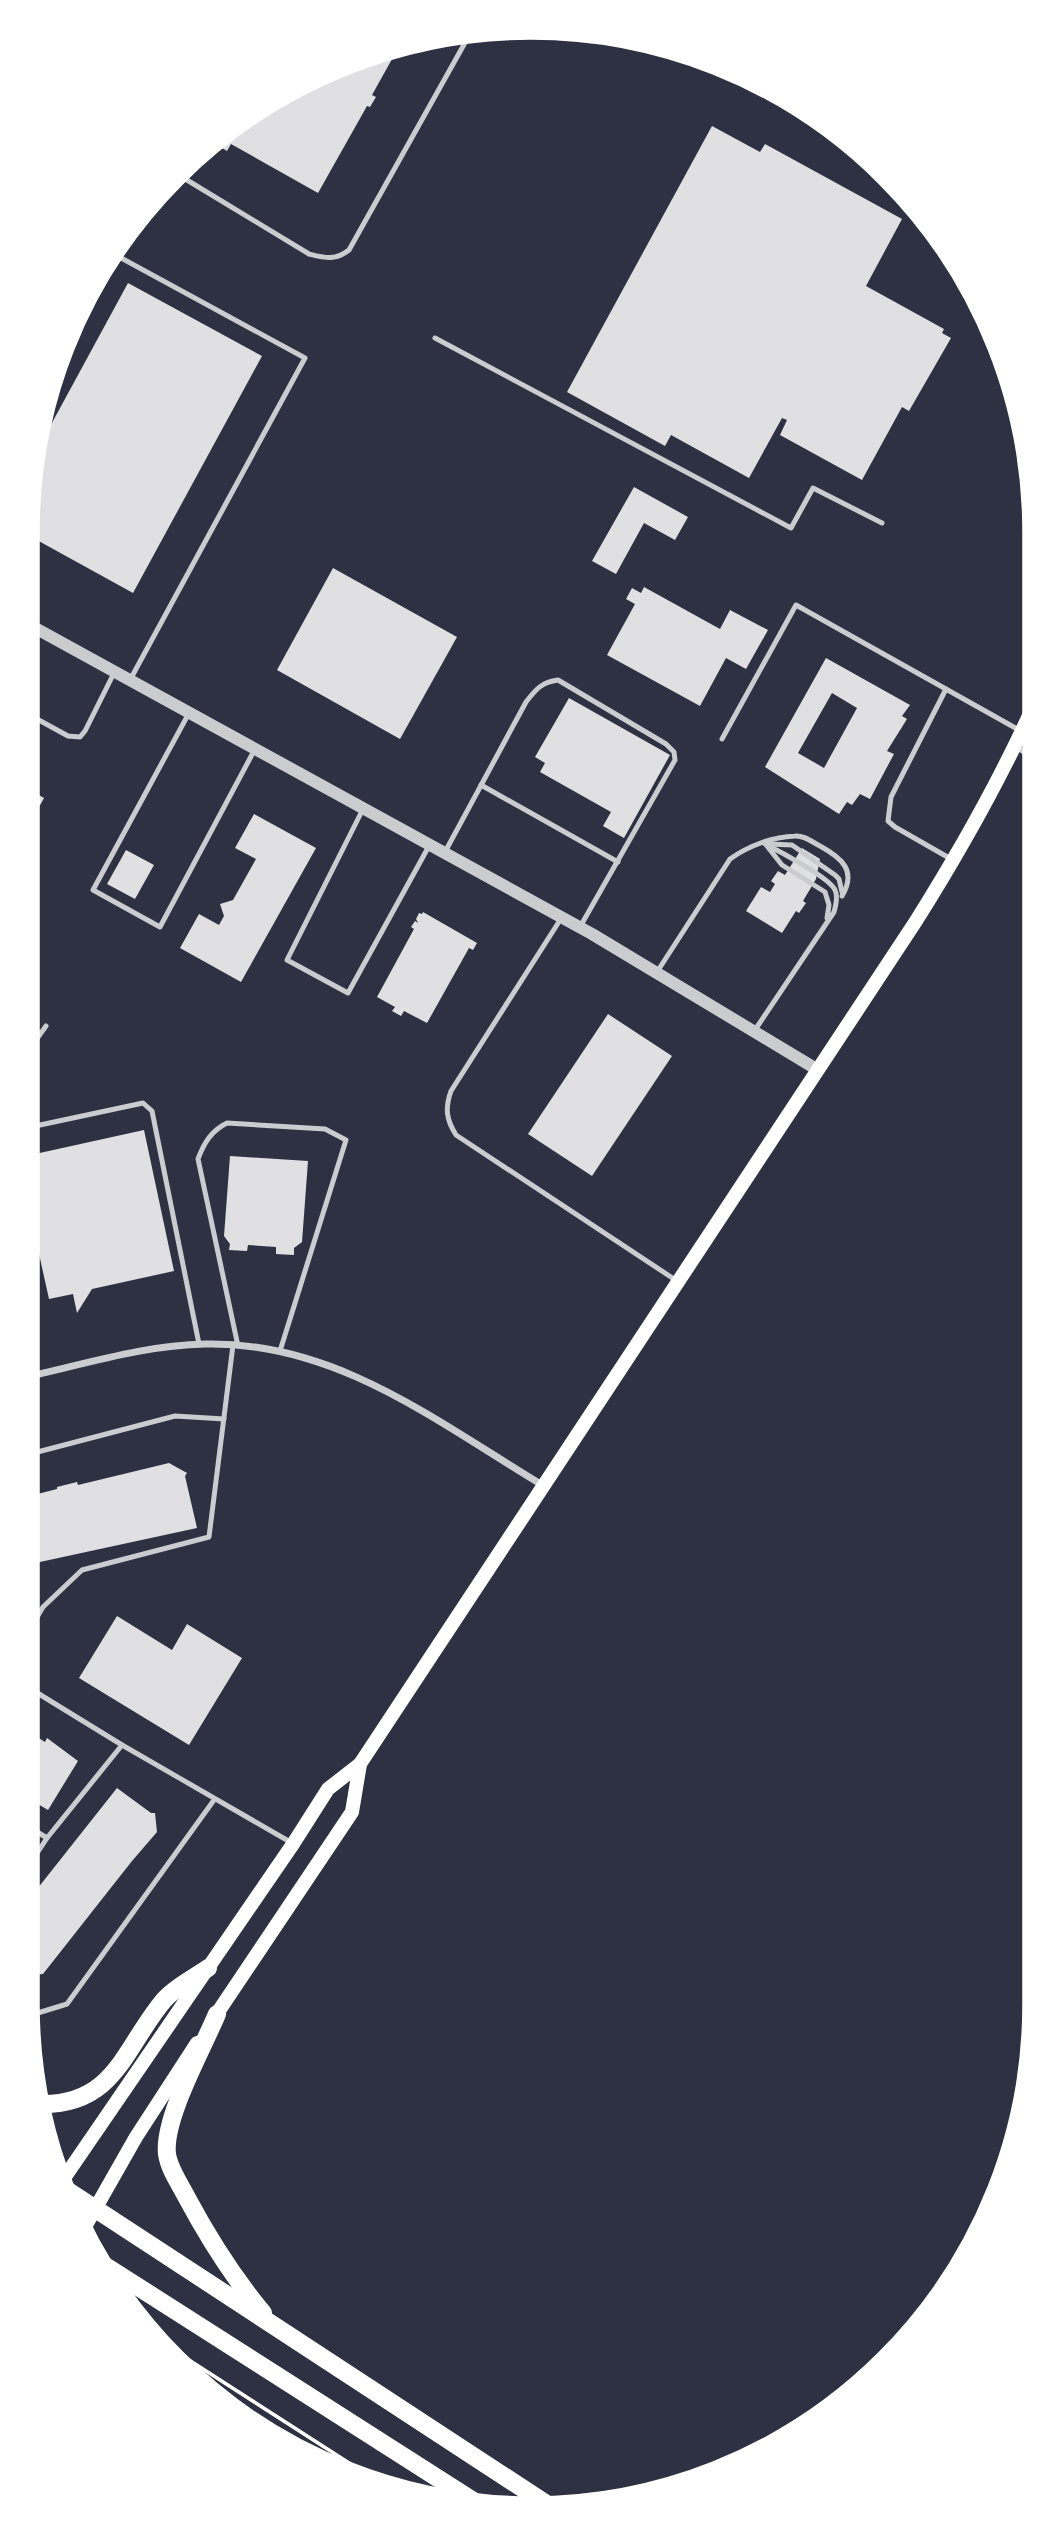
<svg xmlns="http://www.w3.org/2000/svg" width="1063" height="2537" viewBox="0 0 1063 2537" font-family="Montserrat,sans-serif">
<rect width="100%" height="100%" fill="#2d3142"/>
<g fill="#e0e0e3" fill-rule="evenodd">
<path d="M401 43 372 95 376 97 370 107 367 106 318 193 231 144 227 151 217 145 221 139 217 137 224 130 308 78Z"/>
<path d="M712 126 760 152 765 144 902 219 866 286 944 329 942 333 951 338 909 411 902 407 862 480 780 435 787 420 782 418 749 478 671 435 665 446 567 392Z"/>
<path d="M128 283 262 356 133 593 26 534 41 443Z"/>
<path d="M634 487 688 517 675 540 644 523 616 574 592 561Z"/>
<path d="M333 568 457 637 400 739 277 670Z"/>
<path d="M644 587 720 629 730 610 768 630 746 669 726 658 700 706 607 655 635 604 626 599 632 588 641 593Z"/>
<path d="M826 658 910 705 902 716 907 719 887 751 894 754 870 799 860 794 852 805 847 802 839 814 765 767ZM832 693 857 708 824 768 798 753Z"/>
<path d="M569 698 670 755 624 838 603 826 611 812 540 772 545 763 535 757Z"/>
<path d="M26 788 44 798 26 831Z"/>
<path d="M254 814 316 848 241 982 180 948 199 914 219 925 224 916 220 904 233 900 256 859 235 848Z"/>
<path d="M802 848 820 859 816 879 803 901 806 903 799 913 796 911 782 933 746 911 761 887 770 892 775 884 771 881 778 871 785 875Z"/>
<path d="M126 850 154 865 135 899 107 884Z"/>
<path d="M423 912 477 943 473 950 469 948 427 1023 404 1011 401 1016 392 1011 395 1007 377 997 414 929 411 927 415 921 418 923 416 919 419 913 422 914Z"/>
<path d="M608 1014 672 1056 592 1176 528 1134Z"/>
<path d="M144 1130 174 1271 92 1289 77 1313 73 1294 49 1299 26 1195V1156Z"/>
<path d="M230 1156 308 1161 302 1242 294 1248V1255L276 1254V1247L248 1245 247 1251 229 1250 230 1244 224 1236Z"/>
<path d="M169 1463 187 1473 185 1476 197 1528 26 1565V1497L57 1489V1487L77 1482 78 1485Z"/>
<path d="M117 1616 172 1650 187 1624 242 1658 189 1745 79 1678Z"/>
<path d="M26 1730 45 1742 47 1738 78 1761 48 1810 26 1797Z"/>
<path d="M117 1788 151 1813H155L157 1832 132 1861 43 1974 26 1976V1903Z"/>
</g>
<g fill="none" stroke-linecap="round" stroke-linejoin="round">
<path stroke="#fff" stroke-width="3.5" d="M147 2333 374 2479"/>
<g stroke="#caccd0" stroke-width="5">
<path d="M177 174 309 254C325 258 335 261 349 250L471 32"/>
<path d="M112 253 305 358 130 680"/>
<path d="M435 338 791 528 813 488 882 523"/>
<path d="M946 689 891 797 888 821 895 827 951 859"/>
<path d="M26 713 68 736 80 737 85 731 114 673"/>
<path d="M189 713 93 890 160 927 255 749"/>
<path d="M722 739 796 605 1019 730"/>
<path d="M1016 747 1033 758"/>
<path d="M481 785 618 862"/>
<path d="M363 809 287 960 348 993 429 846"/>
<path d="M769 844 792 845 835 875 839 879 842 892"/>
<path d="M767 846 782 865 825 892 829 905 827 918"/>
<path d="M445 852 526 702C536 689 542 682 558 680L666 744 674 752 675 760 580 927"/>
<path d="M562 917 451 1091C445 1108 446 1119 456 1135L677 1281"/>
<path d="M657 972 730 859C748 846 772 837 795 836 804 835 812 842 820 846 842 858 857 871 842 896"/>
<path d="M755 1030 834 912C836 905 838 896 835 890 830 878 779 851 765 844"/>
<path d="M26 1054 46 1026"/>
<path d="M26 1128 143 1103 152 1111 199 1344"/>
<path d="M26 1343 34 1375"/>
<path d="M238 1346 198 1159C204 1143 211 1131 227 1123L325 1129 346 1140 280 1351"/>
<path d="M26 1455 175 1416 224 1419"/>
<path d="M26 1636 43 1607 82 1570 209 1537 233 1345"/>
<path d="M122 1745 292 1843"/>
<path d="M26 1825 47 1838"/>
<path d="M26 1870 47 1838 122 1745 26 1686"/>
<path d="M28 2016 67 2004 214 1800"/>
</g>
<path stroke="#caccd0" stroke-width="7" d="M26 1377C85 1364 145 1345 205 1344 336 1341 437 1422 544 1486"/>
<path stroke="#caccd0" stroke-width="12" d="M26 623 592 934 818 1070"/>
<g stroke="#fff" stroke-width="14">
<path d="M212 2021 352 1812 360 1764"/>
<path d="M60 2184 293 1844 328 1789 360 1764 916 921C960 851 999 782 1033 707"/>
<path d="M82 2232 136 2137 197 2043"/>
</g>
<g stroke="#fff" stroke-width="18">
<path d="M217 2014C203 2048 163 2118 167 2154 169 2169 180 2184 187 2198 209 2239 233 2277 263 2313"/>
<path d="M43 2104C116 2104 125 2046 164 2000 175 1987 194 1978 208 1968"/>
<path d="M62 2187 548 2505"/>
<path d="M96 2260 475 2502"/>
</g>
</g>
<path d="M0 0H1063V2537H0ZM531 38H531A493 493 0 0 1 1024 531V2005A493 493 0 0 1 531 2498H531A493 493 0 0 1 38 2005V531A493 493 0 0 1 531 38Z" fill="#fff" fill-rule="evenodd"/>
<path fill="none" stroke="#fff" stroke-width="3.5" d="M531 38H531A493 493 0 0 1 1024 531V2005A493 493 0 0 1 531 2498H531A493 493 0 0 1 38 2005V531A493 493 0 0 1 531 38Z"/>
</svg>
